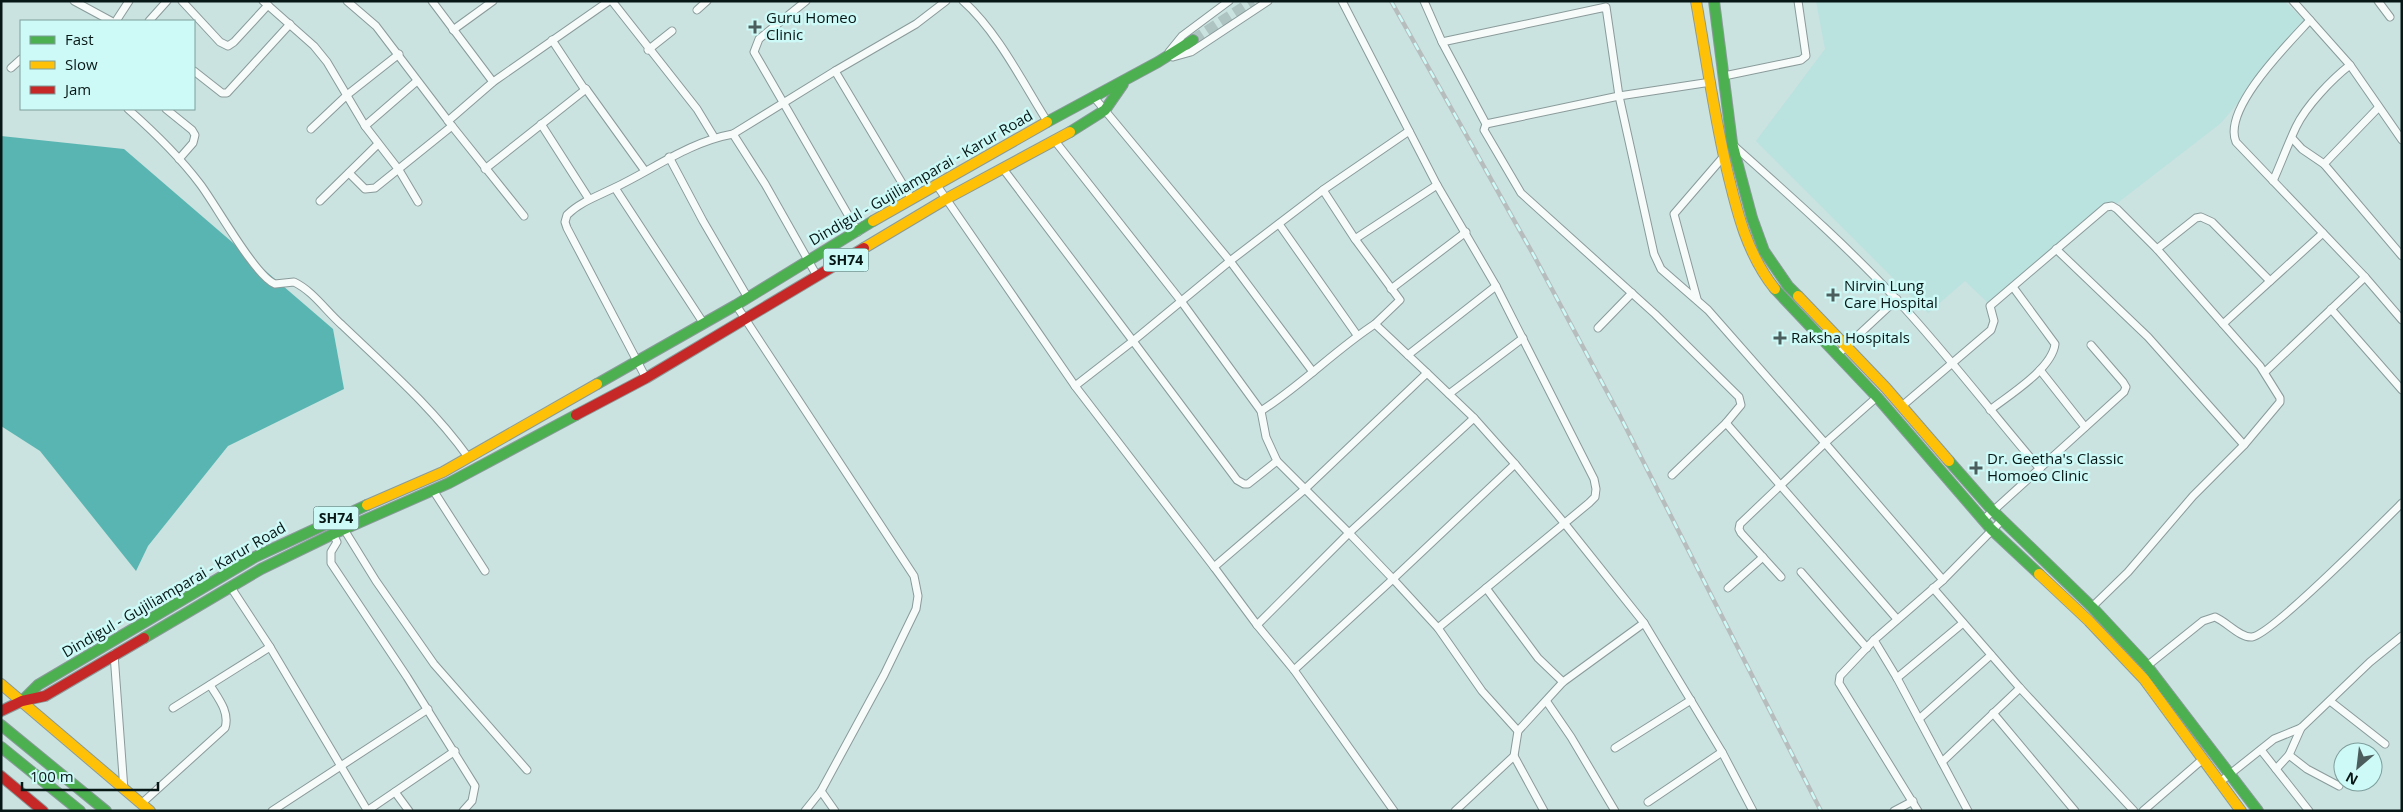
<svg xmlns="http://www.w3.org/2000/svg" width="2403" height="812" viewBox="0 0 2403 812" font-family="'Open Sans',sans-serif">
<rect width="100%" height="100%" fill="#cae2e0"/>
<path fill="#bae2df" d="M1816 1H2284L2305 21 2221 123 1988 303 1965 281 1928 313 1756 141 1825 49Z"/>
<path fill="#59b5b1" d="M1 136 124 149 333 329 344 389 228 446 148 546 136 571 40 451 1 426Z"/>
<g fill="none" stroke-linecap="round" stroke-linejoin="round">
<path stroke="#adc4c2" stroke-width="11" stroke-dasharray="11 5.5" stroke-linecap="butt" d="M1193 40 1253 1"/>
<g stroke="#899b9a" stroke-width="9">
<g id="street">
<path d="M74 1 111 21"/>
<path d="M182 1 220 42 228 46 234 42 268 5"/>
<path d="M263 1 314 46 327 62 365 126 399 170 418 202"/>
<path d="M347 1 376 26 452 126 524 216"/>
<path d="M432 1 493 82"/>
<path d="M612 1 697 109 714 137"/>
<path d="M806 1 759 39 754 52 858 232"/>
<path d="M963 1C997 31 1023 83 1047 121"/>
<path d="M1342 1 1437 185 1496 286 1594 479 1596 489 1595 497 1589 503 1438 628 1393 579 1515 464 1565 524 1644 623 1722 752 1753 811"/>
<path d="M1424 1 1442 42 1486 124 1484 130 1521 193 1655 314 1739 397 1741 405 1726 423"/>
<path d="M2293 1 2350 65 2402 140"/>
<path d="M2378 1 2390 17"/>
<path d="M697 10 707 1"/>
<path d="M2310 20C2288 44 2222 109 2236 142L2365 277 2402 320"/>
<path d="M116 21 129 1"/>
<path d="M149 21 167 1"/>
<path d="M453 30 493 1"/>
<path d="M552 40 583 87 586 89 645 171"/>
<path d="M1442 42 1606 7 1619 96 1486 124"/>
<path d="M648 50 672 31"/>
<path d="M1169 52 1182 36 1229 1"/>
<path d="M1173 57 1191 52 1268 1"/>
<path d="M11 68 21 59"/>
<path d="M194 71 222 93H227L290 24"/>
<path d="M1724 76 1801 60 1806 56 1798 1"/>
<path d="M1711 82 1619 96 1654 254 1661 269 1708 310 1825 443 1877 397"/>
<path d="M1093 96 1230 261 1313 372"/>
<path d="M128 109C154 132 179 156 200 184 216 205 255 276 275 284L294 282C313 291 326 311 342 325 387 368 432 407 468 457"/>
<path d="M166 109 192 130 195 135 193 143 179 159"/>
<path d="M448 121 493 82 609 1"/>
<path d="M541 124 589 199"/>
<path d="M365 126 417 81"/>
<path d="M311 129 347 95 399 54"/>
<path d="M733 134 765 184 817 276"/>
<path d="M2292 138 2302 149 2324 164 2402 256"/>
<path d="M1055 141 1181 301 1261 411"/>
<path d="M1732 144C1789 195 1846 245 1898 301 1948 355 1992 413 2040 469"/>
<path d="M669 157 703 221 748 298"/>
<path d="M2324 164 2378 108"/>
<path d="M485 169 586 89"/>
<path d="M1004 170 1133 341 1230 261 1323 190 1409 131"/>
<path d="M349 173 365 189 375 188 452 126"/>
<path d="M2273 181C2281 163 2288 144 2296 127 2306 106 2332 79 2350 65"/>
<path d="M938 187 1075 386"/>
<path d="M615 188 704 324"/>
<path d="M1323 190 1355 239 1400 300 1375 324"/>
<path d="M911 198 835 71 916 24 946 1"/>
<path d="M320 201 378 144"/>
<path d="M1279 224 1357 335"/>
<path d="M1355 239 1437 185"/>
<path d="M2056 249 2148 337 2244 445"/>
<path d="M2157 249 2196 218 2201 217 2212 222 2270 281"/>
<path d="M1391 289 1466 232"/>
<path d="M1697 299 1674 214 1724 156"/>
<path d="M736 305 914 576 918 596 916 609 884 675 821 791 805 811"/>
<path d="M2331 309 2402 390"/>
<path d="M2223 324 2323 233"/>
<path d="M1598 328 1632 293"/>
<path d="M1408 355 1496 286"/>
<path d="M1837 355 1897 299"/>
<path d="M2040 370 2085 427"/>
<path d="M2265 372 2365 277"/>
<path d="M646 378 567 228 565 222 567 215C580 202 598 196 614 188 654 169 689 142 733 134L835 71"/>
<path d="M1449 394 1523 338"/>
<path d="M1902 406 1991 330 1994 321 1990 306 2106 207 2112 206 2117 209 2157 249 2260 366 2280 398V402L2244 445 2193 496 2128 572 2092 607"/>
<path d="M1990 410C2009 395 2052 369 2055 344L2013 287"/>
<path d="M1277 461 1305 489 1427 373 1474 418"/>
<path d="M1672 475 1726 423 1897 619"/>
<path d="M1305 489 1349 533 1257 625 1214 567Z"/>
<path d="M433 490 485 571"/>
<path d="M337 518 376 581 434 664 527 770"/>
<path d="M1983 520 2124 392 2126 387 2123 382 2091 345"/>
<path d="M333 534 337 542 331 552V563L407 677 475 786 472 801 463 811"/>
<path d="M1214 567 1075 386 1133 341 1237 480 1244 484H1248L1277 461 1266 437 1261 411C1302 385 1335 350 1375 324L1427 373"/>
<path d="M1801 572 1867 648"/>
<path d="M1781 577 1741 533 1739 529 1740 524 1825 443 1943 580"/>
<path d="M230 586 270 647 367 810"/>
<path d="M1486 588 1538 658 1563 682"/>
<path d="M1728 588 1763 557"/>
<path d="M1933 588 2020 688 2134 811"/>
<path d="M1257 625 1294 670 1394 811"/>
<path d="M1438 628 1482 691 1518 731"/>
<path d="M1874 640 1840 676 1839 683 1918 811"/>
<path d="M114 654 124 790"/>
<path d="M2147 666 2203 621 2215 617C2227 622 2240 638 2252 637 2272 634 2381 524 2402 503"/>
<path d="M1294 670 1393 579 1349 533 1474 418 1515 464"/>
<path d="M1897 678 1963 623"/>
<path d="M2330 701 2385 744"/>
<path d="M1547 702 1571 737 1615 811"/>
<path d="M173 708 270 647"/>
<path d="M1993 713 2075 811"/>
<path d="M1919 719 1991 655"/>
<path d="M1615 748 1691 700"/>
<path d="M2261 750 2309 811"/>
<path d="M2289 755 2307 769 2339 786"/>
<path d="M1514 756 1544 811"/>
<path d="M1942 762 2020 688"/>
<path d="M2276 769 2289 755 2301 728"/>
<path d="M2220 782 2274 739 2301 728 2370 662 2402 636"/>
<path d="M821 791 835 811"/>
<path d="M395 792 409 811"/>
<path d="M1648 802 1722 752"/>
<path d="M141 804 225 728C230 712 218 698 210 685"/>
<path d="M272 811 428 709"/>
<path d="M367 811 455 751"/>
<path d="M1455 811 1514 756 1518 731 1563 682 1644 623"/>
<path d="M1894 811 1913 801"/>
<path d="M1968 811 1897 678 1874 640 1943 580 2002 520"/>
<path d="M2143 811 2203 759"/>
</g>
</g>
<g stroke="#899b9a" stroke-width="12">
<g id="fast">
<path d="M1714 1 1732 143 1752 218 1764 251 1788 286 1798 296"/>
<path d="M1047 122 1158 62 1193 40"/>
<path d="M1070 132 1105 110 1123 84"/>
<path d="M1775 289 1877 397 1991 529 2039 574"/>
<path d="M597 384 736 305 873 221"/>
<path d="M1949 461 1993 511 2092 607 2147 666 2258 811"/>
<path d="M144 638 261 569 333 534 449 483 576 415"/>
<path d="M22 701 38 685 255 557 367 505"/>
<path d="M1 725 106 811"/>
<path d="M1 747 80 811"/>
</g>
</g>
<g stroke="#899b9a" stroke-width="12">
<g id="slow">
<path d="M1696 1C1706 57 1714 114 1727 170 1737 212 1747 254 1775 289"/>
<path d="M873 221 1047 122"/>
<path d="M864 248 946 199 1070 132"/>
<path d="M1798 296 1886 388 1949 461"/>
<path d="M367 505 443 472 597 384"/>
<path d="M2039 574 2089 621 2144 679 2241 811"/>
<path d="M1 684 150 811"/>
</g>
</g>
<g stroke="#899b9a" stroke-width="12">
<g id="jam">
<path d="M576 415 646 378 864 248"/>
<path d="M1 711 22 701 45 696 144 638"/>
<path d="M1 776 43 811"/>
</g>
</g>
<use href="#street" stroke="#f7fbfa" stroke-width="7"/>
<use href="#fast" stroke="#4caf50" stroke-width="10"/>
<use href="#slow" stroke="#ffc107" stroke-width="10"/>
<use href="#jam" stroke="#c62828" stroke-width="10"/>
<g stroke="#b7bdbd" stroke-width="4.5">
<path id="rail" d="M1391 1 1533 254 1619 414 1821 811"/>
</g>
<use href="#rail" stroke="#cdf9f6" stroke-width="2.5" stroke-dasharray="8" stroke-linecap="butt"/>
</g>
<g fill="#4b5e5d" stroke="#cdf9f6" stroke-width="2">
<path d="M752.5 19.5h5v5h5v5h-5v5h-5v-5h-5v-5h5z"/>
<path d="M1830.5 287.5h5v5h5v5h-5v5h-5v-5h-5v-5h5z"/>
<path d="M1777.5 330.5h5v5h5v5h-5v5h-5v-5h-5v-5h5z"/>
<path d="M1973.5 460.5h5v5h5v5h-5v5h-5v-5h-5v-5h5z"/>
</g>
<g text-anchor="middle" stroke-width="5" stroke-linejoin="round" paint-order="stroke">
<g fill="#cdf9f6" stroke="#425b59" stroke-width="1">
<rect x="823.5" y="248.5" width="45" height="23" rx="4"/>
<rect x="313.5" y="506.5" width="45" height="23" rx="4"/>
</g>
<g font-size="14" font-weight="bold" fill="#071716">
<text x="846" y="265">SH74</text>
<text x="336" y="523">SH74</text>
</g>
<g font-size="15" fill="#071716" stroke="#cdf9f6" text-anchor="start">
<text x="766" y="23">Guru Homeo<tspan x="766" dy="17">Clinic</tspan></text>
<text x="1844" y="291">Nirvin Lung<tspan x="1844" dy="17">Care Hospital</tspan></text>
<text x="1791" y="343">Raksha Hospitals</text>
<text x="1987" y="464">Dr. Geetha's Classic<tspan x="1987" dy="17">Homoeo Clinic</tspan></text>
</g>
<g font-size="15" fill="#071716" stroke="#cdf9f6">
<text transform="translate(921 178) rotate(-30)" y="5">Dindigul - Gujiliamparai - Karur Road</text>
<text transform="translate(174 590) rotate(-30)" y="5">Dindigul - Gujiliamparai - Karur Road</text>
</g>
</g>
<rect width="2403" height="812" fill="none" stroke="#071716" stroke-width="5"/>
<rect x="20" y="20" width="175" height="90" fill="#cdf9f6" stroke="#7e9f9c"/>
<rect x="30" y="36" width="25" height="8" fill="#4caf50" stroke="#7e9f9c"/>
<text x="65" y="45" font-size="15" fill="#071716">Fast</text>
<rect x="30" y="61" width="25" height="8" fill="#ffc107" stroke="#7e9f9c"/>
<text x="65" y="70" font-size="15" fill="#071716">Slow</text>
<rect x="30" y="86" width="25" height="8" fill="#c62828" stroke="#7e9f9c"/>
<text x="65" y="95" font-size="15" fill="#071716">Jam</text>
<g transform="translate(2358 767) rotate(208)"><circle r="24" fill="#cdf9f6" stroke="#7e9f9c"/>
<path d="M0-4L9 19L0 12L-9 19Z" fill="#4b5e5d"/>
<text y="-8" font-size="14" font-weight="bold" text-anchor="middle" fill="#071716">N</text>
</g>
<path d="M22 782v8h136v-8" fill="none" stroke="#071716" stroke-width="2.5"/>
<text x="30" y="782" font-size="15" fill="#071716" stroke="#cdf9f6" stroke-width="4" paint-order="stroke">100 m</text>
</svg>
